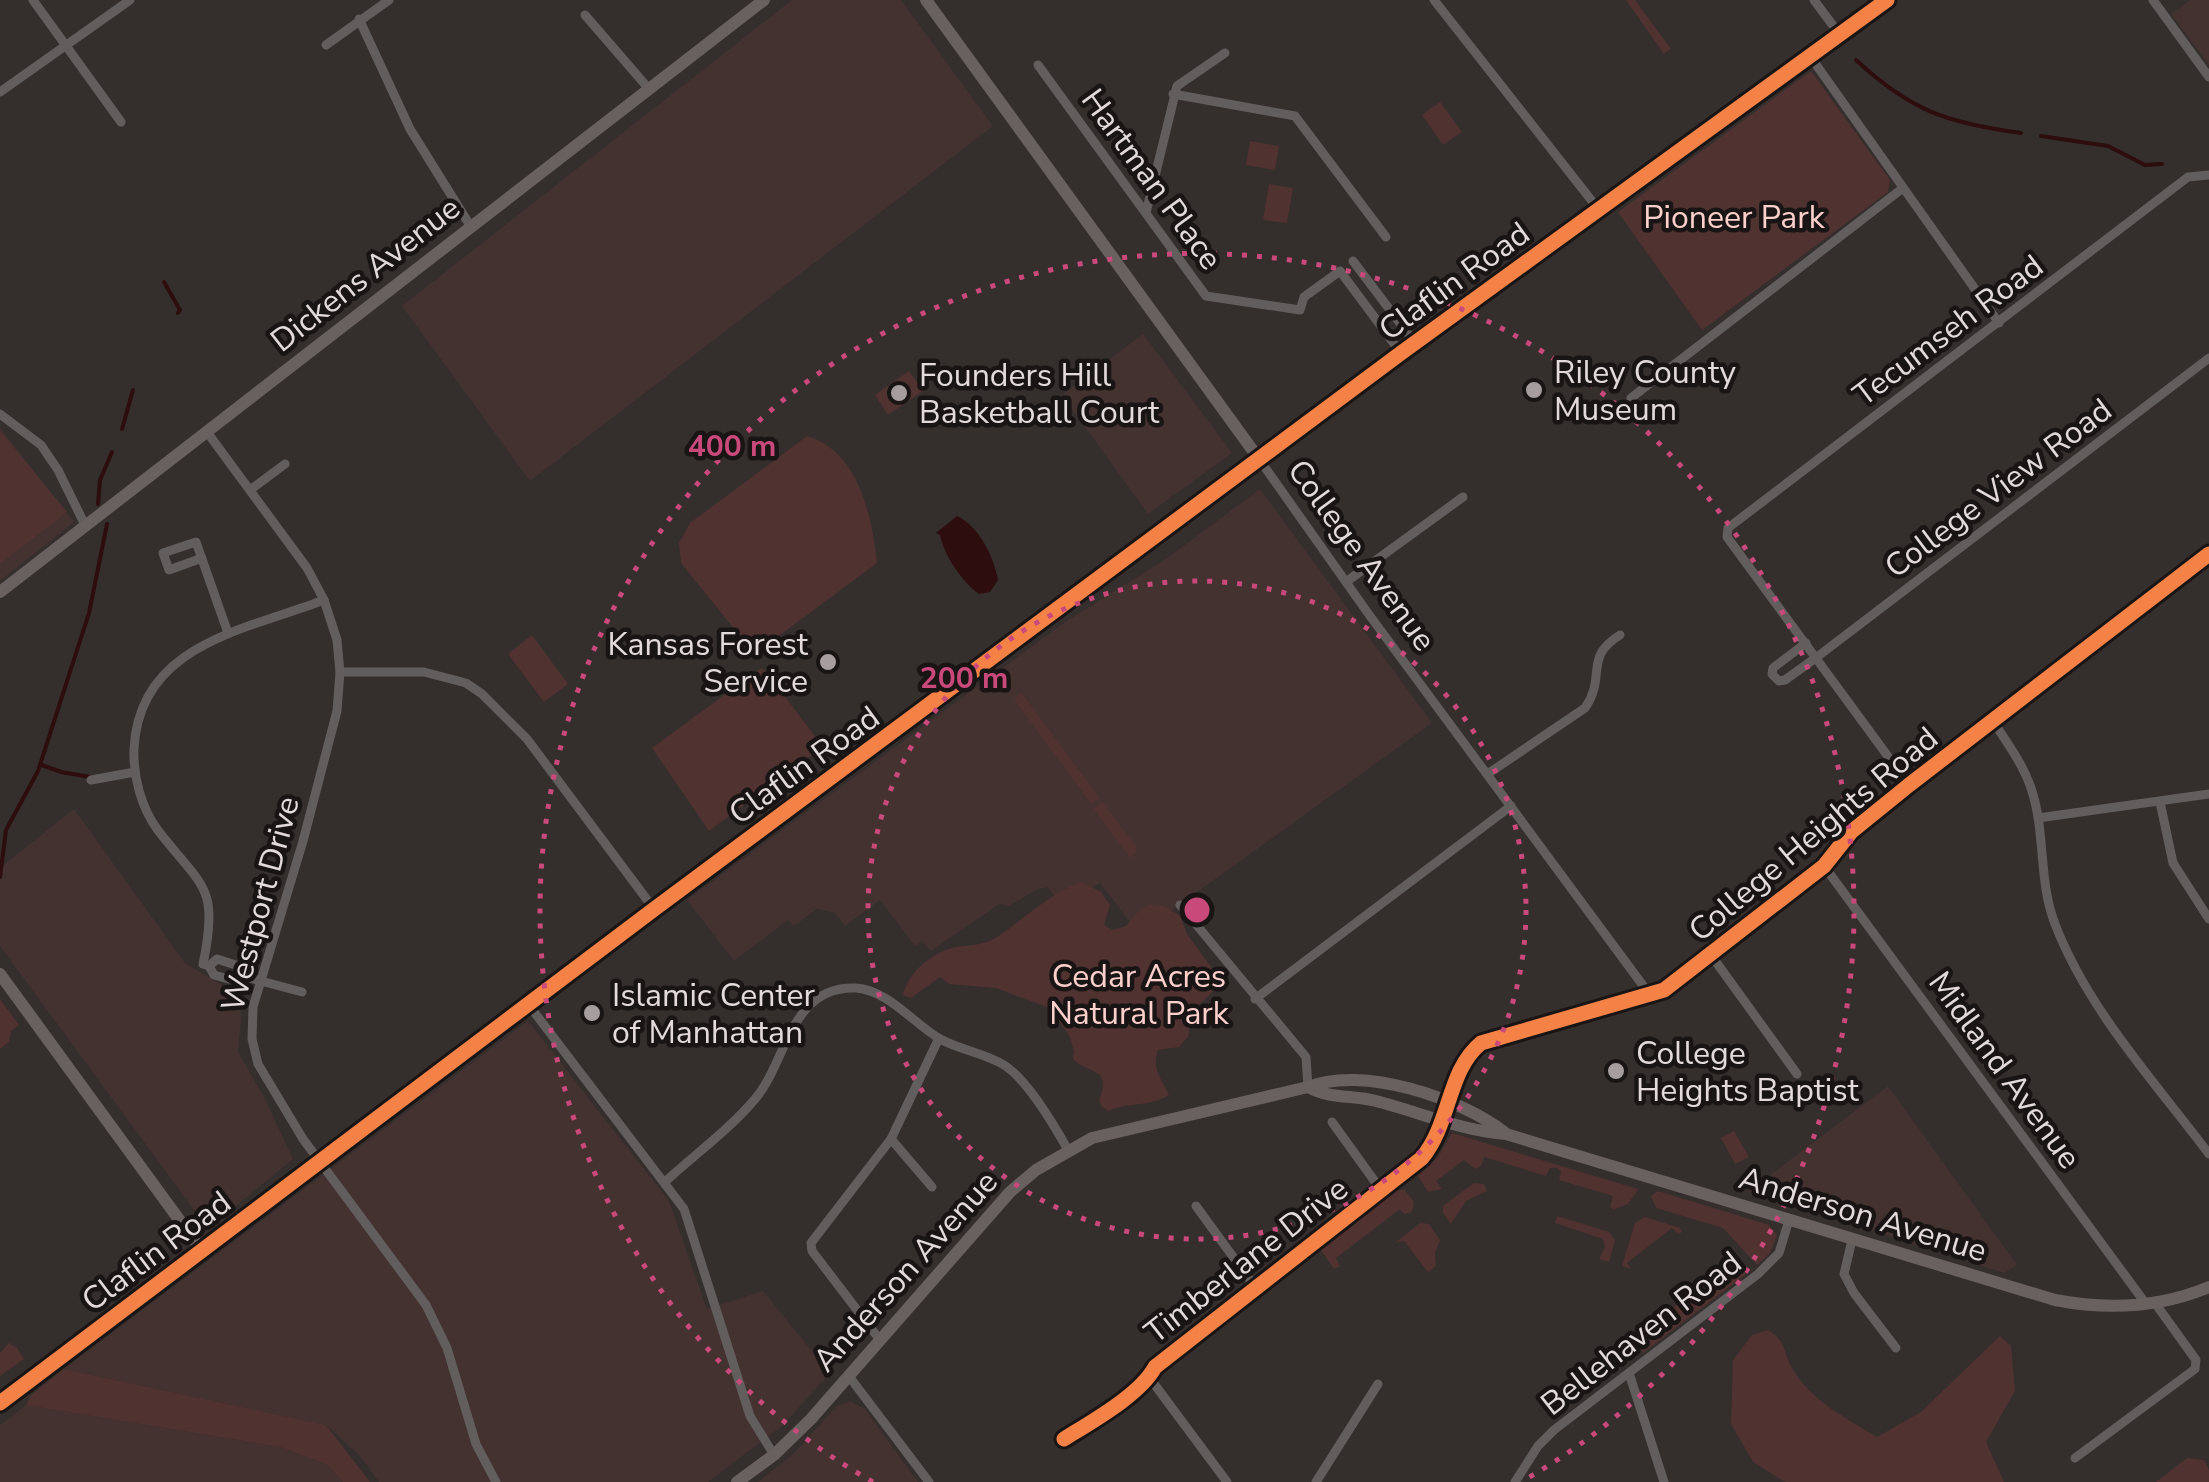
<svg xmlns="http://www.w3.org/2000/svg" width="2209" height="1482" viewBox="0 0 2209 1482" font-family="'Nunito Sans',sans-serif">
<rect width="100%" height="100%" fill="#342e2d"/>
<g fill="#433230">
<path d="M792 0H901L993 126 530 481 402 306Z"/>
<path d="M2190 0H2209V65L2171 14Z"/>
<path d="M1143 334 1232 453 1148 514 1062 395Z"/>
<path d="M0 428 74 522 0 581Z"/>
<path d="M1260 489 1432 723 1139 934 1100 883 1062 907 1048 887 1038 889 1009 906 999 904 931 951 922 942 915 946 880 900 845 926 835 913 817 909 794 926 788 920 734 961 687 900 1065 622 1166 559Z"/>
<path d="M74 809 185 963 239 995 241 1018 238 1052 264 1097 293 1159 208 1229 0 946V868Z"/>
<path d="M528 1021 669 1201 707 1309 763 1291 830 1373 782 1426 708 1482H379L360 1456 326 1425 64 1369Z"/>
<path d="M1888 1086 2017 1265 2004 1273 1749 1191Z"/>
<path d="M850 1401 865 1409 918 1482H758L793 1454 837 1406Z"/>
<path d="M26 1405 280 1447 326 1464 343 1482H0V1425Z"/>
</g>
<g fill="#503230">
<path d="M1635 0 1671 49 1664 54 1626 0Z"/>
<path d="M1811 71 1890 180 1888 192 1702 330 1618 212Z"/>
<path d="M1440 102 1462 132 1443 145 1422 115Z"/>
<path d="M1250 141 1279 146 1275 170 1246 165Z"/>
<path d="M1269 184 1293 188 1287 223 1263 220Z"/>
<path d="M909 371 923 391 888 415 875 395Z"/>
<path d="M0 431 67 512 0 564Z"/>
<path d="M807 436C858 450 872 516 877 563L765 646H748L681 563 679 543 690 523Z"/>
<path d="M532 635 568 684 544 702 508 654Z"/>
<path d="M761 668 766 671 823 747 709 831 652 748Z"/>
<path d="M1021 692 1100 798 1091 804 1014 699Z"/>
<path d="M1102 802 1137 847 1136 853 1130 858 1094 809Z"/>
<path d="M1082 882 1101 892 1110 905 1104 925 1112 930 1126 926 1140 909 1149 905 1165 906 1180 916 1187 934 1222 982 1192 1012 1188 1037 1179 1047 1158 1050C1151 1070 1162 1078 1169 1095 1148 1108 1130 1101 1108 1111L1102 1107 1099 1100C1112 1066 1089 1075 1073 1059L1074 1052 1070 1037 1050 1008 996 988 949 984 940 977 911 998 903 995C908 973 930 954 952 948 967 944 982 947 997 937 1026 918 1049 893 1082 882Z"/>
<path d="M0 999 19 1025 11 1031 9 1042 0 1049Z"/>
<path d="M1734 1131 1749 1157 1735 1164 1721 1138Z"/>
<path d="M1452 1133 1638 1189 1637 1191 1628 1204 1613 1210 1610 1206 1613 1196 1559 1180 1561 1172 1557 1168H1550L1546 1176 1484 1157 1481 1166 1475 1169 1464 1160 1436 1181 1442 1189 1428 1192 1418 1176 1438 1157Z"/>
<path d="M1474 1183 1484 1184 1487 1191 1466 1201 1451 1224 1443 1213V1206Z"/>
<path d="M1395 1190H1405L1414 1202 1412 1212 1404 1214 1400 1209 1336 1258 1340 1266 1334 1269 1321 1250 1322 1247Z"/>
<path d="M1658 1191 1769 1225 1777 1235 1770 1253 1757 1265 1723 1228 1656 1208 1651 1196Z"/>
<path d="M1557 1216 1609 1232 1615 1240 1609 1262 1599 1259 1605 1247 1603 1239 1555 1223Z"/>
<path d="M1645 1217 1680 1228 1682 1232 1678 1234 1672 1228 1627 1263 1631 1269 1622 1266 1635 1223Z"/>
<path d="M1420 1223 1429 1224 1440 1240 1435 1253 1436 1266 1428 1272 1404 1241 1395 1243Z"/>
<path d="M1738 1258 1746 1274 1643 1353 1632 1339Z"/>
<path d="M1768 1330C1788 1343 1781 1349 1792 1368 1810 1400 1846 1418 1877 1437L1921 1412 2000 1336 2011 1346 2015 1391 1986 1442 2004 1482H1785L1753 1462 1731 1424 1733 1360 1752 1335Z"/>
<path d="M9 1343 17 1348 24 1359 0 1376V1353Z"/>
<path d="M64 1369 326 1425 370 1482H343L326 1464 280 1447 26 1405 31 1395Z"/>
<path d="M2187 1458 2204 1460 2209 1470V1482H2156Z"/>
</g>
<path fill="#2d0d0d" d="M957 516C979 526 994 557 998 580L990 592 979 594C962 582 944 555 940 535L936 533Z"/>
<g fill="none" stroke-linecap="round" stroke-linejoin="round">
<g stroke="#2d0d0d" stroke-width="4">
<path d="M1856 60C1911 111 1947 123 2021 133"/>
<path d="M2041 136 2108 146 2145 165 2162 164"/>
<path d="M164 282 180 310 178 313"/>
<path d="M122 429 133 390"/>
<path d="M98 504 100 480 112 452"/>
<path d="M42 765 61 772 90 777"/>
<path d="M0 877 6 830 38 771 89 613 107 524"/>
</g>
<g stroke="#625e5e" stroke-width="9">
<path d="M33 0 121 122"/>
<path d="M1434 0 1599 210"/>
<path d="M1814 0 1840 35"/>
<path d="M2153 0 2209 77"/>
<path d="M585 15 649 89"/>
<path d="M359 19 410 129 471 227"/>
<path d="M326 45 389 0"/>
<path d="M1810 56 1999 323"/>
<path d="M1038 65 1206 296 1300 310 1304 297 1340 271 1401 353"/>
<path d="M0 92 130 0"/>
<path d="M1173 94 1295 116 1386 237"/>
<path d="M1146 213 1177 86 1225 53"/>
<path d="M1353 261 1415 343"/>
<path d="M1631 398 1903 188"/>
<path d="M0 414 41 445 58 470 85 525"/>
<path d="M207 432 307 568 324 600 337 640 340 672 337 711 303 841 253 1007 252 1039 258 1064 303 1139 426 1305 447 1348 476 1444 496 1482"/>
<path d="M1259 459 1370 616 1650 995"/>
<path d="M250 490 285 464"/>
<path d="M202 558 169 570 163 553 196 542 228 633"/>
<path d="M1346 582 1463 497"/>
<path d="M1806 643 1773 668 1772 674 1779 681 1785 680 1817 657 2209 358"/>
<path d="M340 672H424L466 683 482 694 527 739 654 909"/>
<path d="M1993 721C2007 743 2023 764 2031 788 2046 832 2038 880 2055 924 2088 1010 2155 1082 2209 1154"/>
<path d="M1489 773 1585 708C1607 676 1583 658 1620 635"/>
<path d="M91 780 135 772"/>
<path d="M1909 785 1727 537 1728 528 2188 177 2209 175"/>
<path d="M2160 802 2173 863 2209 919"/>
<path d="M2038 818 2209 794"/>
<path d="M1824 866 2146 1304"/>
<path d="M1180 905 1306 1057 1308 1087"/>
<path d="M1711 955 1797 1074"/>
<path d="M209 966 217 959 245 968 250 978"/>
<path d="M302 992 250 978 240 982 214 975 209 966 203 964C220 884 201 887 157 829 141 807 133 776 134 749 139 644 246 630 324 600"/>
<path d="M1255 999 1511 806"/>
<path d="M528 1004 684 1209 750 1416 774 1455"/>
<path d="M1332 1122 1381 1190"/>
<path d="M891 1139 932 1187"/>
<path d="M665 1182C694 1155 729 1130 755 1099 787 1062 790 985 856 988 888 990 914 1024 940 1039 960 1050 985 1053 1004 1065 1028 1080 1054 1125 1068 1150"/>
<path d="M1196 1206 1255 1287"/>
<path d="M1852 1240 1844 1274 1854 1293 1896 1348"/>
<path d="M880 1340 812 1251 811 1243 891 1139 939 1038"/>
<path d="M1629 1373 1664 1482"/>
<path d="M848 1375 929 1482"/>
<path d="M1149 1377 1227 1482"/>
<path d="M1064 1439C1091 1422 1140 1395 1155 1367L1422 1158C1451 1123 1447 1071 1481 1043L1664 990 1824 866 1851 832 1909 785 2209 554"/>
<path d="M2075 1458 2195 1369 2196 1360 2155 1303"/>
<path d="M1316 1482 1378 1384"/>
<path d="M1515 1482 1538 1446 1554 1430 1758 1274 1779 1253 1789 1220"/>
</g>
<g stroke="#696060" stroke-width="12">
<path d="M926 0 1259 459"/>
<path d="M0 592 764 0"/>
<path d="M0 974 202 1251"/>
<path d="M1308 1087C1330 1099 1352 1095 1376 1101 1419 1112 1462 1131 1506 1134L2055 1300C2107 1310 2159 1308 2209 1287"/>
<path d="M0 1403 653 910 1401 353 1887 0"/>
<path d="M737 1482 774 1455 811 1419 1010 1192 1036 1170 1092 1138 1308 1087C1362 1065 1460 1098 1504 1132"/>
</g>
<g stroke="#1a1515" stroke-width="21">
<g id="cycleway">
<path d="M0 1403 653 910 1401 353 1887 0"/>
<path d="M1064 1439C1091 1422 1140 1395 1155 1367L1422 1158C1451 1123 1447 1071 1481 1043L1664 990 1824 866 1851 832 1909 785 2209 554"/>
</g>
</g>
<use href="#cycleway" stroke="#f48246" stroke-width="15"/>
</g>
<g fill="none" stroke="#ca497b" stroke-width="5" stroke-dasharray="5 10">
<circle cx="1197" cy="910" r="329"/>
<path d="M873 1482A657 657 0 1 1 1521 1482"/>
</g>
<g fill="#a69e9e" stroke="#1a1515" stroke-width="4">
<circle cx="1534" cy="390" r="10"/>
<circle cx="899" cy="393" r="10"/>
<circle cx="828" cy="662" r="10"/>
<circle cx="592" cy="1013" r="10"/>
<circle cx="1616" cy="1071" r="10"/>
</g>
<g text-anchor="middle" stroke-width="9" stroke-linejoin="round" paint-order="stroke">
<g font-size="32" fill="#e3dbdb" stroke="#1a1515">
<text transform="translate(1152 179) rotate(54)" y="11">Hartman Place</text>
<text transform="translate(365 274) rotate(-38)" y="11">Dickens Avenue</text>
<text transform="translate(1454 281) rotate(-36)" y="11">Claflin Road</text>
<text transform="translate(1948 330) rotate(-37)" y="11">Tecumseh Road</text>
<text transform="translate(1998 488) rotate(-37)" y="11">College View Road</text>
<text transform="translate(1362 555) rotate(54)" y="11">College Avenue</text>
<text transform="translate(804 765) rotate(-36)" y="11">Claflin Road</text>
<text transform="translate(1813 834) rotate(-40)" y="11">College Heights Road</text>
<text transform="translate(260 904) rotate(-75)" y="11">Westport Drive</text>
<text transform="translate(2005 1070) rotate(54)" y="11">Midland Avenue</text>
<text transform="translate(1863 1214) rotate(17)" y="11">Anderson Avenue</text>
<text transform="translate(156 1251) rotate(-37)" y="11">Claflin Road</text>
<text transform="translate(1246 1260) rotate(-38)" y="11">Timberlane Drive</text>
<text transform="translate(905 1271) rotate(-48)" y="11">Anderson Avenue</text>
<text transform="translate(1641 1333) rotate(-38)" y="11">Bellehaven Road</text>
</g>
<g font-size="32" fill="#fdd0cc" stroke="#1a1515">
<text x="1734" y="228">Pioneer Park</text>
<text x="1139" y="987">Cedar Acres<tspan x="1139" dy="37">Natural Park</tspan></text>
</g>
<g font-size="32" fill="#e3dbdb" stroke="#1a1515" text-anchor="start">
<text x="1554" y="383">Riley County<tspan x="1554" dy="37">Museum</tspan></text>
<text x="919" y="386">Founders Hill<tspan x="919" dy="37">Basketball Court</tspan></text>
<text x="808" y="655" text-anchor="end">Kansas Forest<tspan x="808" dy="37">Service</tspan></text>
<text x="612" y="1006">Islamic Center<tspan x="612" dy="37">of Manhattan</tspan></text>
<text x="1636" y="1064">College<tspan x="1636" dy="37">Heights Baptist</tspan></text>
</g>
</g>
<circle cx="1197" cy="910" r="15" fill="#ca497b" stroke="#1a1515" stroke-width="5"/>
<g font-size="30" text-anchor="middle" font-weight="bold" fill="#ca497b" stroke="#1a1515" stroke-width="9" stroke-linejoin="round" paint-order="stroke">
<text x="732" y="456">400 m</text>
<text x="964" y="688">200 m</text>
</g>
</svg>
